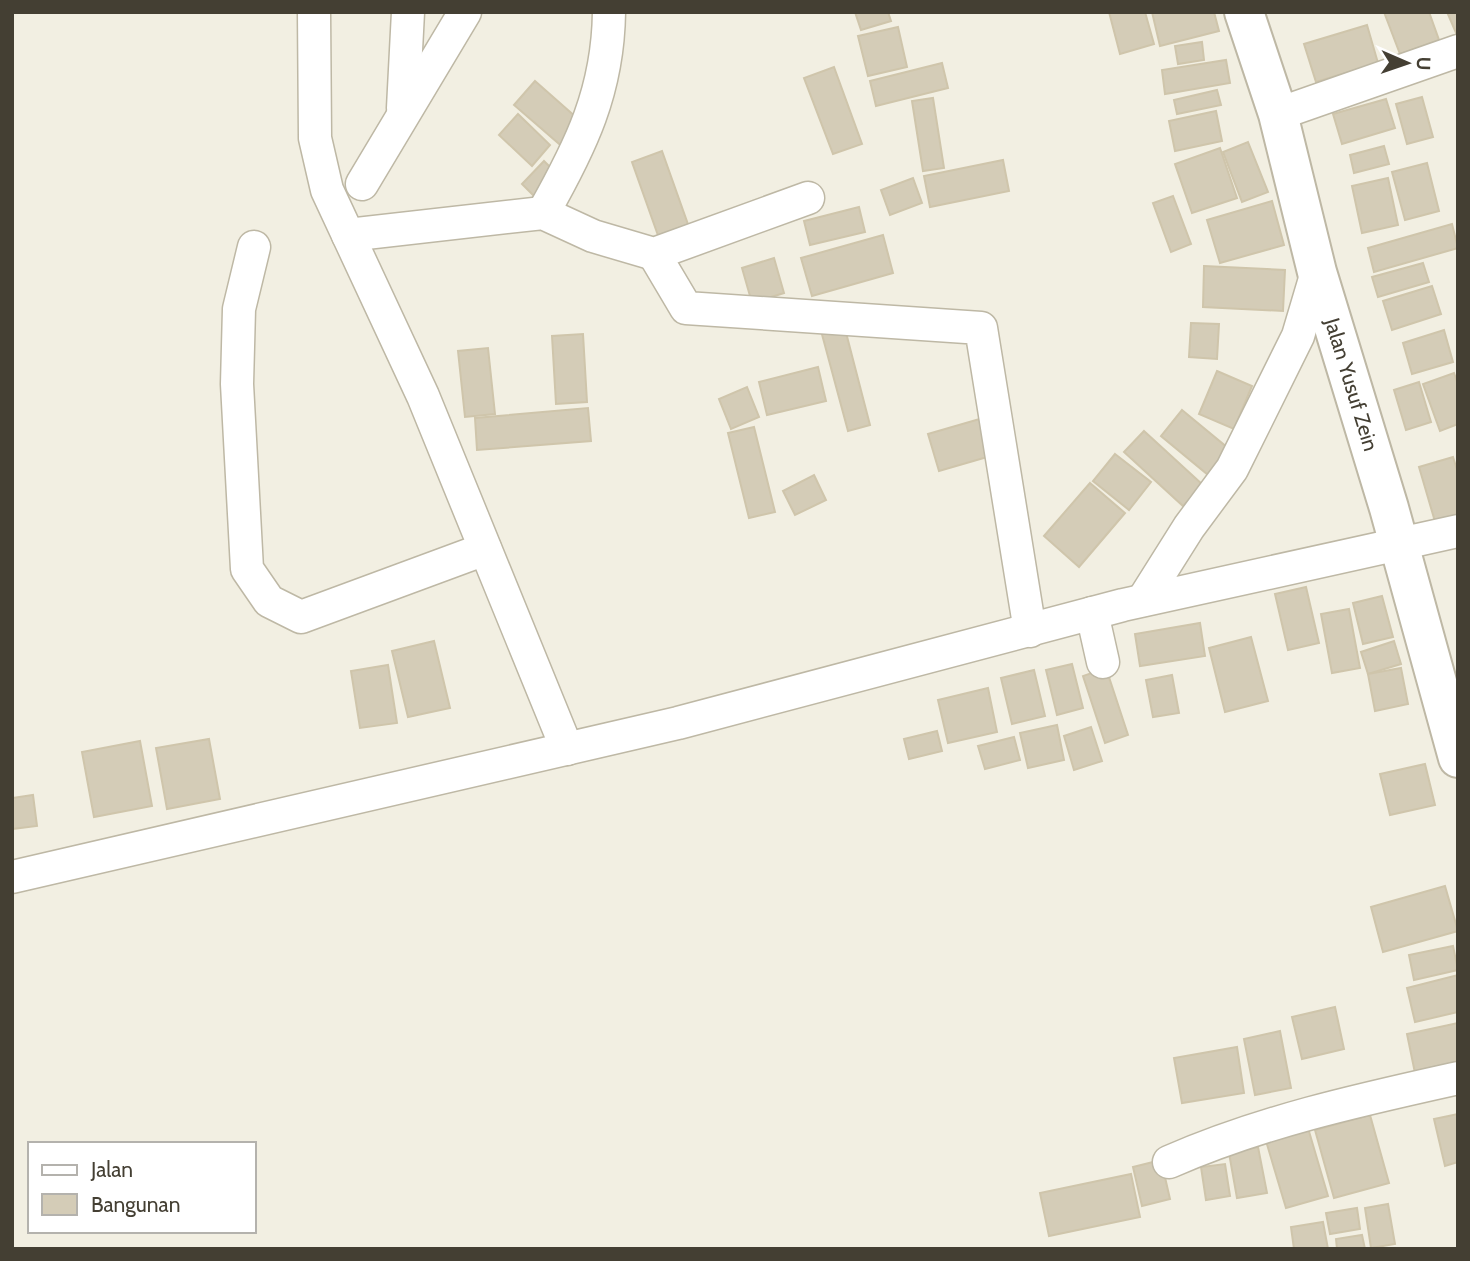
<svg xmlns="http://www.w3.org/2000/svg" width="1470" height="1261" viewBox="0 0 1470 1261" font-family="Cabin,sans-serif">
<rect width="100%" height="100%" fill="#f2efe2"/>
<g fill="#d4ccb7" stroke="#cfc5ab" stroke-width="2">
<path d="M855 12H888L891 21 861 30Z"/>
<path d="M1109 12H1145L1154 44 1120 54Z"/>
<path d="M1152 12H1214L1219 31 1160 46Z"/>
<path d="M1384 12H1429L1439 40 1400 54Z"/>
<path d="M1447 12H1458V32L1456 33Z"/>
<path d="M1367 25 1378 63 1316 82 1304 44Z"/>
<path d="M898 27 907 67 868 76 858 36Z"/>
<path d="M1202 42 1204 60 1178 64 1175 46Z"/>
<path d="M1226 60 1230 83 1165 94 1162 70Z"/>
<path d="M942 63 948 88 876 106 870 81Z"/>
<path d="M834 67 862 144 833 154 804 78Z"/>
<path d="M535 81 585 125 565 149 514 105Z"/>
<path d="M1217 90 1221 105 1177 114 1174 100Z"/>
<path d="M1422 97 1433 137 1407 144 1396 104Z"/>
<path d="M933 98 944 168 923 171 912 101Z"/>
<path d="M1386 99 1395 128 1342 144 1333 114Z"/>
<path d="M1216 111 1222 141 1175 151 1169 121Z"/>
<path d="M518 114 550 145 532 166 499 135Z"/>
<path d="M1248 142 1268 192 1242 202 1223 152Z"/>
<path d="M1384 146 1389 164 1354 173 1350 155Z"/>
<path d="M1220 148 1237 198 1192 213 1175 164Z"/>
<path d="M662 151 690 230 660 241 632 162Z"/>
<path d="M1003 160 1009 191 930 207 924 176Z"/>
<path d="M544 161 562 179 539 201 522 184Z"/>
<path d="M1427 163 1439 211 1405 220 1392 172Z"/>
<path d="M913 178 922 203 890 215 881 190Z"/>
<path d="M1388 178 1398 225 1362 233 1352 186Z"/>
<path d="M1173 196 1191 244 1171 252 1153 203Z"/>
<path d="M1272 201 1284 245 1220 263 1207 220Z"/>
<path d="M859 207 865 232 810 245 804 221Z"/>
<path d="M1452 224 1458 248 1374 272 1368 248Z"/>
<path d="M883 235 893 273 812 296 801 258Z"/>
<path d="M774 258 784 293 752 303 742 268Z"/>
<path d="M1423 263 1429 282 1378 297 1372 277Z"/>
<path d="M1204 266 1285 270 1283 311 1203 307Z"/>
<path d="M1432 286 1441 314 1392 330 1383 301Z"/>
<path d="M843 321 870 425 848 431 820 327Z"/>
<path d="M1191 323 1219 324 1217 359 1189 357Z"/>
<path d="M1444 330 1453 362 1412 374 1403 343Z"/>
<path d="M583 334 587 402 556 404 552 336Z"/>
<path d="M488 348 495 414 465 417 458 351Z"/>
<path d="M818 367 826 401 767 415 759 382Z"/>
<path d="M1217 371 1252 386 1234 429 1199 414Z"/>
<path d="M1454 373 1458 384V424L1440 431 1423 384Z"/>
<path d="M1419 382 1431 422 1406 430 1394 390Z"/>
<path d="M747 387 759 417 731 429 719 399Z"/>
<path d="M588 408 591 441 477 450 475 418Z"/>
<path d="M1182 410 1234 453 1213 479 1161 436Z"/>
<path d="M983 418 994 455 939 471 928 434Z"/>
<path d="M754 427 775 512 749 518 728 433Z"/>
<path d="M1144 431 1203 485 1183 506 1124 452Z"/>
<path d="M1115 454 1151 482 1129 510 1093 481Z"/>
<path d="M1453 457 1458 473V519L1436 525 1419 467Z"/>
<path d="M814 475 826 500 795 515 783 491Z"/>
<path d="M1090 483 1125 513 1079 567 1044 536Z"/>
<path d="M1306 587 1319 643 1288 650 1275 594Z"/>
<path d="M1382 596 1393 637 1363 644 1353 603Z"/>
<path d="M1349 609 1360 668 1332 673 1321 614Z"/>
<path d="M1200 623 1205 656 1140 666 1135 634Z"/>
<path d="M1251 637 1268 701 1225 712 1209 648Z"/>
<path d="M434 641 450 708 408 717 392 651Z"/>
<path d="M1394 641 1401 664 1368 674 1361 652Z"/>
<path d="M1072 664 1083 708 1057 715 1046 670Z"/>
<path d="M388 665 397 723 360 728 351 671Z"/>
<path d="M1106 668 1128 735 1105 743 1083 676Z"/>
<path d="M1401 668 1408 704 1375 711 1368 674Z"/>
<path d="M1034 670 1045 716 1012 724 1001 678Z"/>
<path d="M1172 675 1179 713 1153 717 1146 680Z"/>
<path d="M988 688 997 732 948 743 938 700Z"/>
<path d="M1057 725 1064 760 1028 768 1020 733Z"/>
<path d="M1091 727 1102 761 1074 770 1064 736Z"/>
<path d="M937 731 942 751 909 759 904 739Z"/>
<path d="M1014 737 1020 760 985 769 978 746Z"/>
<path d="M209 739 220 799 167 809 156 748Z"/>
<path d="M140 741 152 806 94 817 82 752Z"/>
<path d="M1425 764 1435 805 1390 815 1380 774Z"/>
<path d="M33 795 37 826 12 829V798Z"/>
<path d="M1445 886 1458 931 1383 952 1371 907Z"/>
<path d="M1453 946 1458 970 1414 980 1409 955Z"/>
<path d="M1458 975V1012L1415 1022 1407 988Z"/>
<path d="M1335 1007 1344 1049 1302 1059 1292 1017Z"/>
<path d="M1458 1023V1063L1415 1073 1407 1034Z"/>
<path d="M1280 1031 1291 1088 1255 1095 1244 1039Z"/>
<path d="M1237 1047 1244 1093 1182 1103 1174 1058Z"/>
<path d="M1458 1114V1162L1445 1166 1434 1119Z"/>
<path d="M1370 1115 1389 1183 1334 1198 1315 1130Z"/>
<path d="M1308 1128 1328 1196 1286 1208 1266 1141Z"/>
<path d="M1258 1147 1267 1193 1237 1198 1229 1153Z"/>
<path d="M1161 1160 1170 1199 1142 1206 1133 1167Z"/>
<path d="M1225 1164 1230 1196 1206 1200 1201 1167Z"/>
<path d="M1131 1174 1140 1217 1049 1236 1040 1193Z"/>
<path d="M1388 1204 1395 1244 1371 1248 1365 1208Z"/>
<path d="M1357 1208 1360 1229 1330 1234 1326 1213Z"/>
<path d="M1323 1222 1328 1249H1294L1291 1227Z"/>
<path d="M1362 1235 1365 1249H1337L1336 1239Z"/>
</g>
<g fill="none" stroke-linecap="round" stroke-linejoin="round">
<g stroke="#beb8a5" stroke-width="35">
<g id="minor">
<path d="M314 12 315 138 327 190 423 396 567 749"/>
<path d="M403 108 408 12"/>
<path d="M1278 114 1458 51"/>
<path d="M362 184 465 12"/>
<path d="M543 213C581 146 608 91 609 12"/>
<path d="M348 235 543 213 593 236 654 254 808 198"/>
<path d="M254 247 239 309 237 384 247 569 269 601 301 617 485 549"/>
<path d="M654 254 686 308 981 328 1030 631"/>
<path d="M1143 600 1189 527 1232 469 1298 336 1317 272"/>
<path d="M1092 613 1103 662"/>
<path d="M12 877 678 723 1123 605 1458 531"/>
<path d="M1169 1162C1263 1121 1359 1100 1458 1078"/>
</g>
</g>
<g stroke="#beb8a5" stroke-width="42">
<g id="tertiary">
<path id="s1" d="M1244 12 1278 114 1317 272 1389 508 1458 758"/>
</g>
</g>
<use href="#minor" stroke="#fff" stroke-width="32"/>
<use href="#tertiary" stroke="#fff" stroke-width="38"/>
</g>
<g text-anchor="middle" stroke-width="5" stroke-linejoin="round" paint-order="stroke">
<g font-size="21" fill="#443f33" stroke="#fff">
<text dy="7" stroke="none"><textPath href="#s1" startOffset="388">Jalan Yusuf Zein</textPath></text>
</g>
</g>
<rect width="1470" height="1261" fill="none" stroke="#443f33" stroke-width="28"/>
<rect x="28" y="1142" width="228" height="91" fill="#ffffff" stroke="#b4b2ad" stroke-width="2"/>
<rect x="42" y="1165" width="35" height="10" fill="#ffffff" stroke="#b4b2ad" stroke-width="2"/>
<text x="91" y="1177" font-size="21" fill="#443f33">Jalan</text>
<rect x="42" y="1194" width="35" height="21" fill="#d4ccb7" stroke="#b4b2ad" stroke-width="2"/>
<text x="91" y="1212" font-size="21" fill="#443f33">Bangunan</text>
<g transform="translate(1407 63) rotate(92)" stroke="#ffffff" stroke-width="5" paint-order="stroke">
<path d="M0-5L12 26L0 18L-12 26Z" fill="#443f33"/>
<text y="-10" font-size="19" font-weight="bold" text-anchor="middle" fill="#443f33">U</text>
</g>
</svg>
